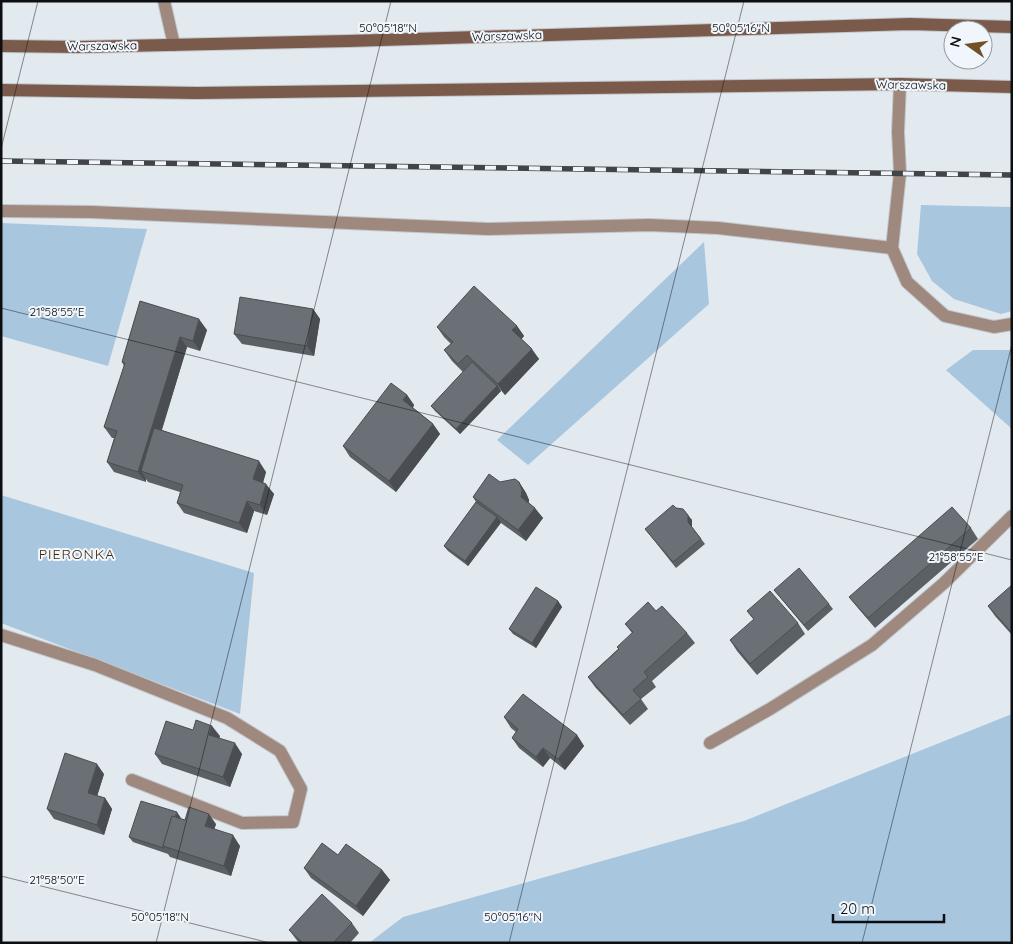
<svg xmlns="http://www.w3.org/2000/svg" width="1013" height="944" viewBox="0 0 1013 944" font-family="Quicksand,sans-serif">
<rect width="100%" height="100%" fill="#e2e9ef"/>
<g fill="#a9c6df">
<path d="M921 205 1012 207V311L1001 314 954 299 932 281 917 254Z"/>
<path d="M1 223 147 229 108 366 1 336Z"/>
<path d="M704 242 709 304 528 465 497 440Z"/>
<path d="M973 350H1012V429L946 370Z"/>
<path d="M1 495 254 573 240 714 1 623Z"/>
<path d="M1012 714V943H369L403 917 744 821Z"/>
</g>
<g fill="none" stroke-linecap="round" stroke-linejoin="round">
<g stroke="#c0c6cb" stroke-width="14">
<g id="lane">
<path d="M900 84 898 132 900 173 892 248 907 282 945 316 994 327 1012 324"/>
<path d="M1 211 92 212 488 229 649 225 718 228 892 248"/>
<path d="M1 635 95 665 227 718 280 751 301 789 293 822 242 823 132 780"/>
<path d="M710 743 770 709 872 645 944 583 1012 516"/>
</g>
</g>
<g stroke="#c0c6cb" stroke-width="14">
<path id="street" d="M164 1 174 45"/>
</g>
<g stroke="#c0c6cb" stroke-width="14">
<g id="secondary">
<path d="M1 46 79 47 348 41 910 24 1012 27"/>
<path d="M1 90 197 93 900 84 1012 87"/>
</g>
</g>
<use href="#lane" stroke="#9f887d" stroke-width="12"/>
<use href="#street" stroke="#9f887d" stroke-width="12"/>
<use href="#secondary" stroke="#7a5a4b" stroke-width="12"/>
<g stroke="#424548" stroke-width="5.5">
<path id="rail" d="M1 161 1012 175"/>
</g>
<use href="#rail" stroke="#f0f6fc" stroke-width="4" stroke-dasharray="11" stroke-linecap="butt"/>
</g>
<g fill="#5b6065">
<path d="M140 301 207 330 200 351 187 347 162 430 266 472 263 482 274 494 267 515 254 511 247 533 184 513 177 503 180 492 148 482 146 479V482L114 472 107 462 114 438H112L104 427 124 366 122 362Z"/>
<path d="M313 309 320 319 314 356 242 344 234 334Z"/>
<path d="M517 326 524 336 521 339 539 359 505 395 499 388 501 391 460 434 435 411 431 406 463 372 452 361 444 350 451 344 444 337 437 327Z"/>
<path d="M407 395 414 405 413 408 433 424 440 434 396 492 350 457 343 446Z"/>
<path d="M500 482H519L526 493 529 500V503L543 518 526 541 501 523 468 566 448 551 444 546 476 502 473 497Z"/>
<path d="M676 508 692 520V527L705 544 676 568 645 529Z"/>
<path d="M971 528 978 539 875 628 857 607 849 597Z"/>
<path d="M1012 585V635L995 616 988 606Z"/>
<path d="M774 590 829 604 833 609 808 631Z"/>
<path d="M558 601 562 607 536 648 513 634 509 629Z"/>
<path d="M656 611 687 633 695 643 652 681 656 687 641 699 648 709 630 725 595 687 588 677 618 649 632 633 625 624Z"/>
<path d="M747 611 798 623 805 634 757 675 737 651 730 640 754 620Z"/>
<path d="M504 717 577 735 584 746 565 770 550 758 543 767 519 748 512 738 516 732 511 728Z"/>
<path d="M193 730 220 736 219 738 242 754 230 787 162 764 155 754Z"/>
<path d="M104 774 97 796 105 798 112 809 104 835 54 819 47 809Z"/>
<path d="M181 818 180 819 185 820 216 824 214 829 240 846 231 876 170 857 168 854 133 842 129 837Z"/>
<path d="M338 855 382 870 390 880 363 916 311 878 304 868Z"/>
<path d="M352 923 359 933 350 943H299L289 930Z"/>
</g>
<g fill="#4a4e52">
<path d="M313 309 320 319 314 356 307 346Z"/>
<path d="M199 319 207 330 200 351 193 341Z"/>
<path d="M517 326 524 336 520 341 512 330Z"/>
<path d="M180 337 187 347 148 474 141 471 146 479V482L138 472Z"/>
<path d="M532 349 539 359 505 395 498 384Z"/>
<path d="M497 386 501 391 460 434 456 429Z"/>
<path d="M407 395 414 405 411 411 403 400Z"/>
<path d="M433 424 440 434 396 492 389 481Z"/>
<path d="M259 461 266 472 261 490 253 479Z"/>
<path d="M519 482 526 493 529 500 528 507 521 497Z"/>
<path d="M266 484 274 494 267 515 260 505Z"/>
<path d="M247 501 254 511 247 533 239 523Z"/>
<path d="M535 508 543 518 526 541 518 530Z"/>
<path d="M688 515 692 520V528L688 522Z"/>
<path d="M497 517 501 522 468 566 465 561Z"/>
<path d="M558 601 562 607 536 648 532 643Z"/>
<path d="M212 726 220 736 217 745 209 735Z"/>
<path d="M577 735 584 746 565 770 558 759Z"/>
<path d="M235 743 242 754 230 787 223 777Z"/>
<path d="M543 748 550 758 543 767 536 757Z"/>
<path d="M97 764 104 774 95 803 88 793Z"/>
<path d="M105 798 112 809 104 835 97 825Z"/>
<path d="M177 812 181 818 171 849 166 848Z"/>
<path d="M209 814 216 824 212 837 205 826Z"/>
<path d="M233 835 240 846 231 876 224 866Z"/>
<path d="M382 870 390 880 363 916 356 906Z"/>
</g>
<g fill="#6a7075" stroke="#4a4e52">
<path d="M474 286 517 326 512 330 532 349 498 384 467 355 458 364 444 350 453 342 437 327Z"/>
<path d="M240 297 313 309 307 346 234 334Z"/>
<path d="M140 301 199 319 193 341 180 337 138 472 107 462 117 431 104 427 125 363 122 362Z"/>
<path d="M472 362 497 386 456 429 431 406Z"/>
<path d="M391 383 407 395 403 400 433 424 389 481 343 446Z"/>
<path d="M154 428 259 461 253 479 266 484 260 505 247 501 239 523 177 503 183 485 141 471Z"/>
<path d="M489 474 500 482 515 479 519 482 522 490 521 497 535 508 518 530 473 497Z"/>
<path d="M476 502 497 517 465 561 444 546Z"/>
<path d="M673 505 676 508 683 509 688 515V522L701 539 673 562 645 529Z"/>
<path d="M952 507 971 528 868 618 849 597Z"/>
<path d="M799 568 829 604 804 625 774 590Z"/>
<path d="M1012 585V633L988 606Z"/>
<path d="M536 587 558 601 532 643 509 629Z"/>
<path d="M770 591 798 623 750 664 730 640 754 619 747 611Z"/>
<path d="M648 602 656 611 662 606 687 633 644 672 648 677 633 690 641 699 623 715 588 677 619 649 617 647 633 632 625 624Z"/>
<path d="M523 694 577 735 558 759 543 748 536 757 512 738 518 729 504 717Z"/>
<path d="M196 720 212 726 209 735 235 743 223 777 155 754 166 721 193 730Z"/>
<path d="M65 753 97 764 88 793 105 798 97 825 47 809Z"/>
<path d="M141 801 177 812 175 817 172 816 163 846 164 848 129 837Z"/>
<path d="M189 807 209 814 205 826 233 835 224 866 163 846 172 816 185 820Z"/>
<path d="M322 843 338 855 346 844 382 870 356 906 304 868Z"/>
<path d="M322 894 352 923 333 943H303L289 930Z"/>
</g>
<path fill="none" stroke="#0c0e10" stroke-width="1" stroke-opacity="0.45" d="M1 149 38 1M1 308 1012 560M1 876 270 943M156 943 391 1M509 943 744 1M862 943 1012 344"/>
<g text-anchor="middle" stroke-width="4" stroke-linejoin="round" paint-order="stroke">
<g font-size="12" fill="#0c0e10" stroke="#f0f6fc">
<text transform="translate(507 36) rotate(-2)" y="4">Warszawska</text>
<text transform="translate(102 46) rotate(-1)" y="4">Warszawska</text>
<text transform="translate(911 85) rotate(1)" y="4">Warszawska</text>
</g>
<g font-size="14" letter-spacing="1" fill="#422906" stroke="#f0f6fc">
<text x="77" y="559">PIERONKA</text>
</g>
</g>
<g font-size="12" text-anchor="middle" fill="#0c0e10" stroke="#f0f6fc" stroke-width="4" stroke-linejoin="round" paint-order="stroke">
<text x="388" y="32">50°05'18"N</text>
<text x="741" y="32">50°05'16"N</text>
<text x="57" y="316">21°58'55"E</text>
<text x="956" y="561">21°58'55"E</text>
<text x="57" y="884">21°58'50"E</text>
<text x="160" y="921">50°05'18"N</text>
<text x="513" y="921">50°05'16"N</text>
</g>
<rect width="1013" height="944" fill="none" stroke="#0c0e10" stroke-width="5"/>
<g transform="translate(968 45) rotate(284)"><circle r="24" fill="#f0f6fc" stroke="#95999e"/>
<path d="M0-4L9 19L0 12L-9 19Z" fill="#725128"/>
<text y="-8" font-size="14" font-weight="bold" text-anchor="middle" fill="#0c0e10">N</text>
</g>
<path d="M833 914v8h111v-8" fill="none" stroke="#0c0e10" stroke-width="2.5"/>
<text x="840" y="914" font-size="15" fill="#0c0e10" stroke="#f0f6fc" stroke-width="4" paint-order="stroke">20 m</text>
</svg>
